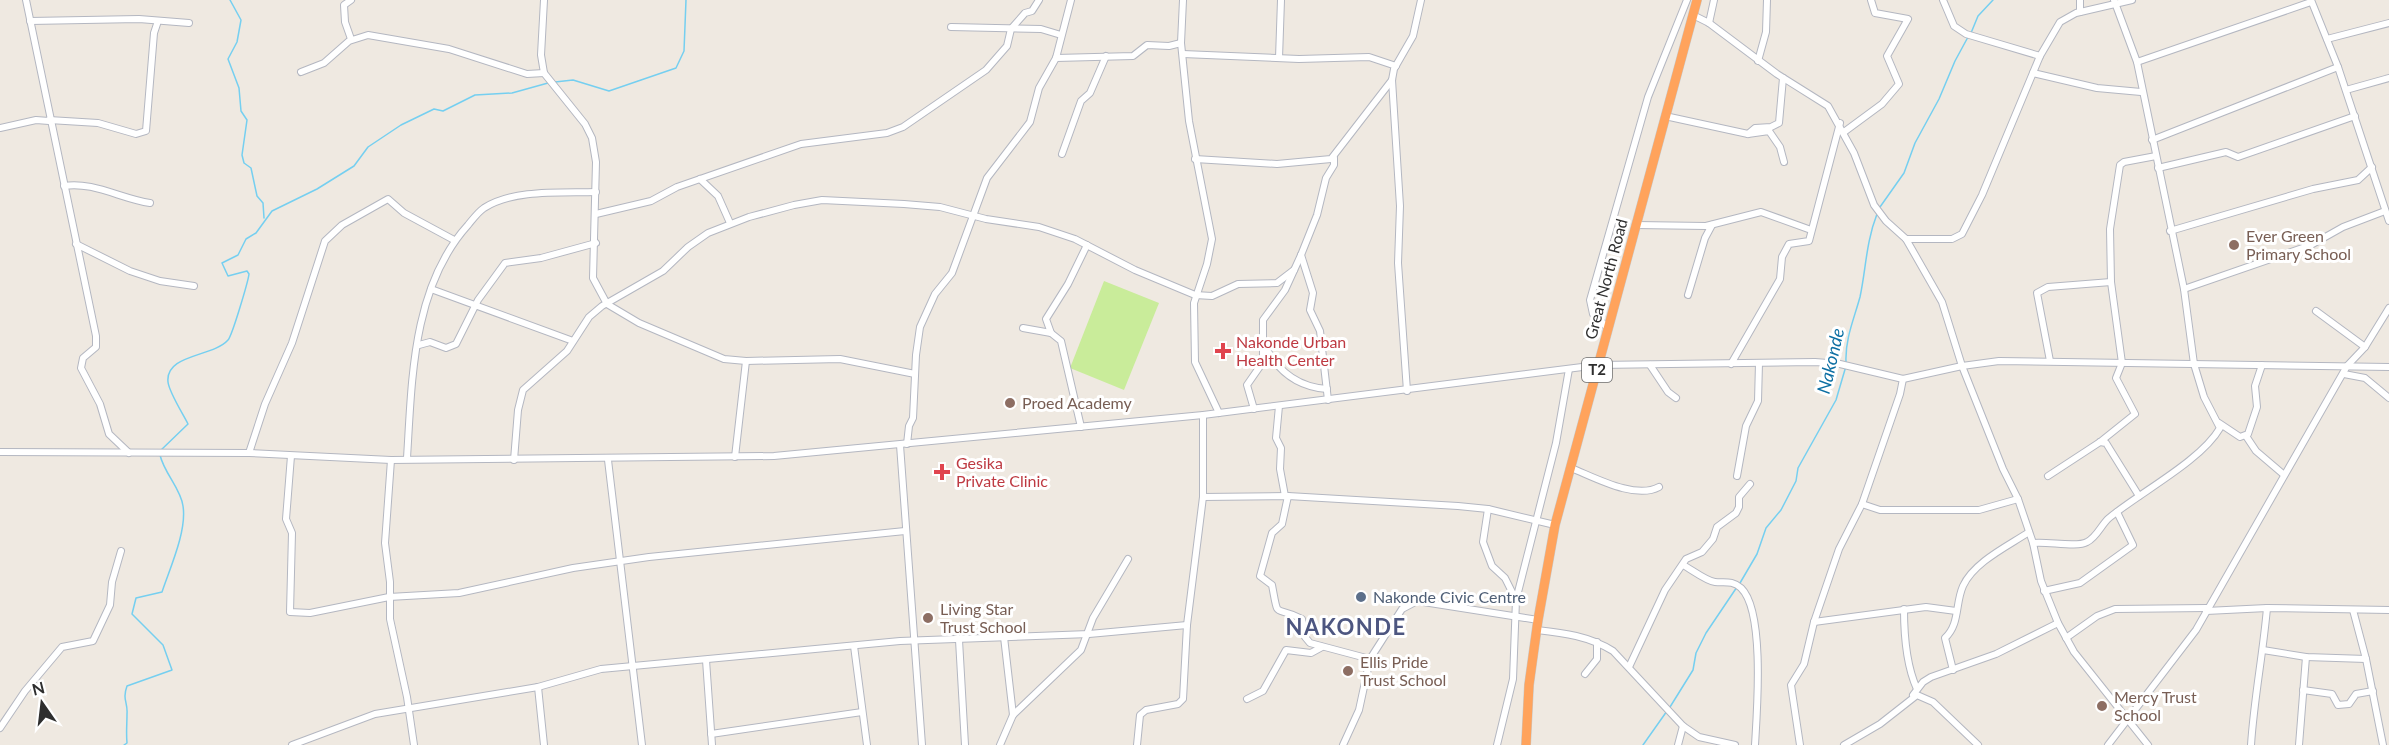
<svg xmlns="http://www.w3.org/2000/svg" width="2389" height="745" viewBox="0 0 2389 745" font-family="Lato,sans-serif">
<rect width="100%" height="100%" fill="#efe9e1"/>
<path fill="#c9ec9a" d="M1104 281 1159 303 1124 390 1070 368Z"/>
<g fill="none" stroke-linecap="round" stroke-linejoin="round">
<g stroke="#75cff0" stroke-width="1.5">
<path d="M230 0 241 20 237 42 228 59 239 88 241 111 247 120 242 155 244 163 251 168 257 196 263 203 264 218"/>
<path d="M1971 33 1978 16 1993 0"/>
<path d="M555 82 573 80 609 91 676 68 684 51 686 0"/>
<path d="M1880 207 1904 173 1915 143 1939 99 1955 61 1968 37"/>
<path d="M1846 362C1845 339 1854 319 1860 297 1866 269 1866 242 1877 214"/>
<path d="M160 451 188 424C183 414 169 392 168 382 165 354 213 357 228 340 232 336 248 282 249 274L247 271 228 276 222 263 238 255 246 239 256 233 272 211 317 189 354 166 368 147 401 125 434 109 443 111 475 95 512 93 548 83"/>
<path d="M1740 583 1757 554 1766 528 1781 510 1796 481 1798 468 1836 400 1846 366"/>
<path d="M1670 707 1693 670 1696 653 1706 633 1737 587"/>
<path d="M124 745 127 743C126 733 127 724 127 714 128 702 122 700 127 686L172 670 163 645 132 614 136 598 162 592C170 568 187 531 183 506 181 489 164 473 160 455"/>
<path d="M1643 745 1667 711"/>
</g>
<g stroke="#b4b7c1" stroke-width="8">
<g id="minor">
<path d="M26 0 96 336V347L83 358 81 368 100 404 109 434 129 453"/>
<path d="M351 0 344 5 345 22 351 39"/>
<path d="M544 0 541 55 544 73 585 124 592 138 596 162 593 278 607 304 639 323 724 359 746 361 840 359 915 374"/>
<path d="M1183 0 1181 43 1189 121 1212 239 1207 264 1194 303 1195 362 1219 413"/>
<path d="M1943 0 1954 26 1966 34 2040 56"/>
<path d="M2080 0V12"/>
<path d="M2311 0 2338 67 2389 221"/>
<path d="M1693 15 1709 23 1777 74 1828 106 1854 153 1874 205 1886 221 1906 239H1952L1962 234 1982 195 2040 56 2060 22 2076 13 2132 0"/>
<path d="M30 21 139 19 189 23"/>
<path d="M1709 23 1714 0"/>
<path d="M951 27 1041 29 1061 35"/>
<path d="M2327 39 2389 23"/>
<path d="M1183 54 1299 59 1369 57 1396 66"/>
<path d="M1056 58 1133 56 1147 45 1169 46 1181 43"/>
<path d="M1279 58 1281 0"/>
<path d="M1758 61 1766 32 1767 0"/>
<path d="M2137 62 2311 2"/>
<path d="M301 72 324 63 349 41 368 35 449 49 527 74 544 73"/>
<path d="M2033 73 2097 88 2141 92"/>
<path d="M2346 90 2389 78"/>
<path d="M1665 116 1748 134 1769 131 1780 147 1784 162"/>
<path d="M49 120 98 123 136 134 146 131 154 33 158 21"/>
<path d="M0 128 36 120 49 121"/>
<path d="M1844 132 1882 104 1899 84 1887 56 1908 19 1875 13 1871 0"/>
<path d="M1748 134 1755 128 1771 127 1779 123 1783 78"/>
<path d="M2152 140 2338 67"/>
<path d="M1062 154 1081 101 1090 93 1106 56"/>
<path d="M1195 159 1277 164 1331 159 1392 80"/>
<path d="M2158 168 2226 152 2238 157 2355 116"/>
<path d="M700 179 718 196 730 223"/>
<path d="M64 186C92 181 122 199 150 203"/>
<path d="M596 214 651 201 677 187 801 144 887 133 903 127 986 70 1007 46 1011 29 1025 13 1032 11 1039 0"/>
<path d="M1636 225 1706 226 1761 212 1811 230"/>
<path d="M2170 231 2313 189 2358 180 2372 167"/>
<path d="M1906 239 1942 302 1962 366 2003 469 2018 499 2033 543 2041 581 2058 623 2074 652 2148 745"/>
<path d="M76 244 130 271 160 281 194 286"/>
<path d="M1301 255 1313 293 1310 310 1320 331 1328 400"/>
<path d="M431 289 573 341"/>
<path d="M2184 289 2311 245 2343 227 2385 211"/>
<path d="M1688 295 1705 238 1712 225"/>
<path d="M2316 311 2365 347"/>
<path d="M1023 328 1051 333 1061 341 1081 427"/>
<path d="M1608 328 1593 314 1590 300 1648 97 1687 0"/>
<path d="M1051 333 1046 319 1068 284 1087 245"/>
<path d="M419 345 430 342 446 348 456 344 478 300 505 263 541 258 596 243"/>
<path d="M1265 346C1278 372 1298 387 1327 389"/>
<path d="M2050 361 2037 293 2048 287 2111 282"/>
<path d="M1731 364 1780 279 1782 257 1789 244 1809 241 1840 123"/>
<path d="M1650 365 1668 392 1676 398"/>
<path d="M2344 374 2365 378 2389 398"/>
<path d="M1407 391 1398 263 1400 206 1392 80 1394 69 1413 36 1421 0"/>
<path d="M1279 406 1276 438 1281 448 1280 469 1285 496"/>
<path d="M1254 409 1247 385 1263 362V320L1285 290 1301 255 1317 215 1326 178 1334 165V158"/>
<path d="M2219 423 2240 437 2248 434 2257 407 2255 386 2262 365"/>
<path d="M2246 436 2256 451 2283 474"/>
<path d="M2100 442 2106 443 2139 496"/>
<path d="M907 444 909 426 913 418 916 355 920 327 935 294 952 273 987 178 1030 122 1039 88 1056 58 1071 0"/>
<path d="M900 445 922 745"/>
<path d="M0 452 249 453 391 460 774 456 1203 415 1598 365 1815 362 1840 364 1903 379 1962 366 1999 361 2389 367"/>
<path d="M249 453 265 404 292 343 325 241 342 225 388 199 404 213 454 240"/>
<path d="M291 456 286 519 292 533 290 612 310 613 389 597 459 593 573 568 649 557 905 531"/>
<path d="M735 457 746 361"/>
<path d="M407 458C412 380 412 287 468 225 473 219 478 212 484 208 514 189 561 193 596 192"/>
<path d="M391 460 385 543 390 582V619L407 697 414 745"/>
<path d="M514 460 518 410 523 390 567 351 589 317 602 306 663 271 688 247 708 233 749 217 794 205 822 200 904 204 940 207 986 219 1039 227 1075 239 1135 270 1195 295 1212 296 1238 284 1277 283 1294 270"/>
<path d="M608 460 642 745"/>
<path d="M1571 468C1594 477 1635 500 1659 487"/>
<path d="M1737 476 1746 426 1758 401 1759 363"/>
<path d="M2048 476 2100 442 2135 414 2116 378 2122 363 2111 282 2110 229 2120 165 2124 162 2156 156"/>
<path d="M1288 496 1282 524 1272 533 1260 576 1272 585C1279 622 1273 604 1302 619L1305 637 1310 643 1370 659"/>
<path d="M1203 497 1288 496 1458 506 1488 509 1555 525"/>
<path d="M1862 504 1880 510H1979L2018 499"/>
<path d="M1488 509 1483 542 1492 566 1505 578 1516 600"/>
<path d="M2033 543C2047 541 2077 548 2087 542 2097 537 2101 525 2109 518 2139 493 2201 461 2220 428L2204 397 2194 364 2184 289 2137 62 2114 0"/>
<path d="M1683 565C1691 569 1706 581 1715 582 1725 583 1732 580 1741 588 1765 611 1757 711 1755 745"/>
<path d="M2044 591 2080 583 2133 545 2117 512"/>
<path d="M1904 609C1904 636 1906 665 1917 689"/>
<path d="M2353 610 2366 659 2383 745"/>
<path d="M2206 611 2267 608 2389 610"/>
<path d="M1814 622 1926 607 1956 611"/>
<path d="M1537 630C1564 633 1589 636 1613 651L1683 726 1699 737 1735 745"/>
<path d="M2066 638 2097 616 2115 609 2207 608"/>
<path d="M959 640 965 745"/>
<path d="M854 646 867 745"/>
<path d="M2263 650 2306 657 2366 659"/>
<path d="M706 660 712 745"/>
<path d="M1629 667 1665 590 1686 559 1702 552 1713 539 1717 527 1736 513 1739 507V497L1750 484"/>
<path d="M1953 670 1945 638C1960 624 1955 604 1963 586 1974 562 2008 546 2029 532"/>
<path d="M1585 674 1597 659V642"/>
<path d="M538 687 544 745"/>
<path d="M2303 690 2332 694 2338 705 2349 704 2356 694 2373 691"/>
<path d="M1913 695 1923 682 1931 677 1996 654 2058 623"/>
<path d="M1247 699 1263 691 1286 650 1311 653 1322 647"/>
<path d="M1013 715 1081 650 1093 618 1128 559"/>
<path d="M0 728 25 691 62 647 93 641 110 605 112 582 121 551"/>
<path d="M711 734 862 712"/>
<path d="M292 745 375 714 538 687 601 669 900 641 1089 634 1187 625"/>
<path d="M1000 745 1013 715 1004 637"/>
<path d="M1137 745 1140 715 1146 710 1178 704 1183 699 1187 625 1203 497V415"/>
<path d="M1343 745 1359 710 1370 659 1402 609 1417 601 1538 620"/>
<path d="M1497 745 1513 679 1516 600 1556 443 1569 369"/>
<path d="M1678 745 1683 726"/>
<path d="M1800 745 1791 685 1804 664 1814 622 1839 549 1862 504 1900 394 1903 379"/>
<path d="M1844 745 1880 724 1917 695 1933 702 1978 745"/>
<path d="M2108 745 2196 630 2347 366 2365 347 2389 308"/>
<path d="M2251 745C2254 699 2263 654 2267 608"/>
<path d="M2299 745 2306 657"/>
</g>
</g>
<g stroke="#c9c9c9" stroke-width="10">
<path id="highway" d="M1526 745 1529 685 1538 620 1555 525 1697 0"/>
</g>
<use href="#minor" stroke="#fff" stroke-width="6"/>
<use href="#highway" stroke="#ffa35c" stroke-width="9"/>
</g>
<g fill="#8d6e63" stroke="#fff" stroke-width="2">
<circle cx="2234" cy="245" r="6"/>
<circle cx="1010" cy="403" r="6"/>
<circle cx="928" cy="618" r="6"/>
<circle cx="1348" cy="671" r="6"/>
<circle cx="2102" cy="706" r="6"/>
</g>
<g fill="#e0444e" stroke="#fff" stroke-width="2">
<path d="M1220 342h6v6h6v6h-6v6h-6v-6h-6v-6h6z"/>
<path d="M939 463h6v6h6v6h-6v6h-6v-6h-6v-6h6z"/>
</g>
<circle fill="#5c6f8a" stroke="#fff" stroke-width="2" cx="1361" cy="597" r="6"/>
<g text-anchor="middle" stroke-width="6" stroke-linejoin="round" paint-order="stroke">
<rect fill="#fff" stroke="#6d6d6d" stroke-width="1.5" x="1582" y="358" width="30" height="24" rx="4.5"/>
<g font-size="15" font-weight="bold" fill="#2e2e2e">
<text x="1597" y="375">T2</text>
</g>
<g font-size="16" fill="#785e54" stroke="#fff" text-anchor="start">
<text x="2246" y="242">Ever Green<tspan x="2246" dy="18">Primary School</tspan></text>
<text x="1022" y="409">Proed Academy</text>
<text x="940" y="615">Living Star<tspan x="940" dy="18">Trust School</tspan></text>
<text x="1360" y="668">Ellis Pride<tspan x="1360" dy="18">Trust School</tspan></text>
<text x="2114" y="703">Mercy Trust<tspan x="2114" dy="18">School</tspan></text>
</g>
<g font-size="16" fill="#2e2e2e" stroke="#fff">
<text transform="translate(1606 279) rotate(-75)" y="6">Great North Road</text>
</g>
<g font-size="16" fill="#be3a42" stroke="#fff" text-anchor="start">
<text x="1236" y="348">Nakonde Urban<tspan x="1236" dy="18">Health Center</tspan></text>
<text x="956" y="469">Gesika<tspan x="956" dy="18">Private Clinic</tspan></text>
</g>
<g font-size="16" fill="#4e5e75" stroke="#fff" text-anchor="start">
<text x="1373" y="603">Nakonde Civic Centre</text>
</g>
<g font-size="18" font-style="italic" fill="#0d6fa3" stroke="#fff">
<text transform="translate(1831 361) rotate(-77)" y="6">Nakonde</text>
</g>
<g font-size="22" font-weight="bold" letter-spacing="1.5" fill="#4d5680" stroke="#fff">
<text x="1346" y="635">NAKONDE</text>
</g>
</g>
<g transform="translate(42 703) rotate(346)" stroke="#ffffff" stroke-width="4.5" paint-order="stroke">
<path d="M0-4.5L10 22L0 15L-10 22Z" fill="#2e2e2e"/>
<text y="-9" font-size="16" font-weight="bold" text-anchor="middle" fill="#2e2e2e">N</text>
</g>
</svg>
